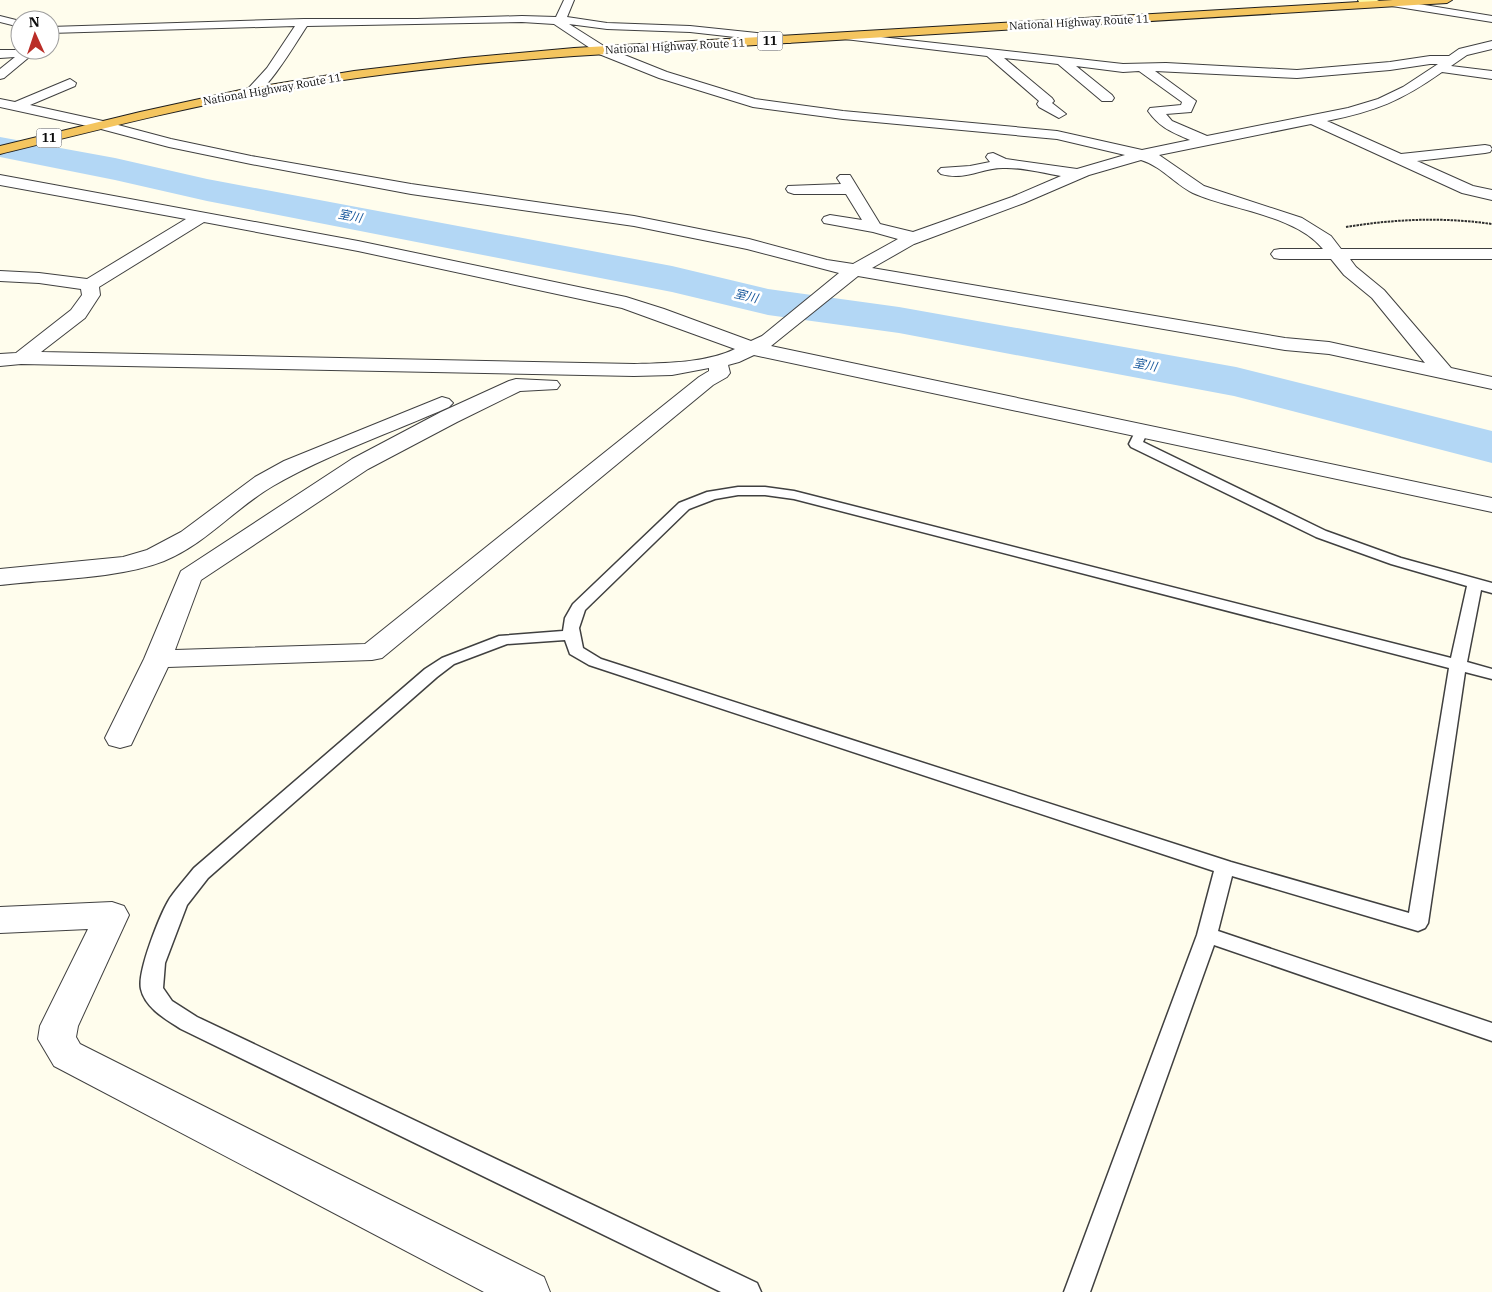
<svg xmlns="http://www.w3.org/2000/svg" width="1492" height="1292" viewBox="0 0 1492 1292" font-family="'IBM Plex Serif','Noto Sans JP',serif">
<rect width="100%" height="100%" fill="#fffded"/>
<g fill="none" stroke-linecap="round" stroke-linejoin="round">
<path fill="#b3d7f5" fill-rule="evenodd" d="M0 137 115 158 207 179 672 266 768 289 899 307 1236 367 1492 431V463L1234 396 899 333 768 315 672 292 207 201 115 180 0 157Z"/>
<g stroke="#404040" stroke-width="3">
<path id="service" d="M1142 427 1148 431 1143 442 1326 531 1401 558 1492 583V593L1481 590 1467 662 1492 669V679L1465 672 1428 923 1425 928 1418 931 1232 876 1218 931 1492 1023V1041L1214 945 1090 1292H1064L1197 935 1214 871 589 665 570 654 565 640 507 644 454 664 437 677 208 878 187 905 165 963 163 988 172 1001 197 1017 757 1283 761 1292H721L181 1029C167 1020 145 1008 141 989 137 972 160 914 170 898 177 888 186 878 194 868L425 669 442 658 499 636 563 631 565 618 573 604 679 503 707 492 738 487H765L794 491 1451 658 1467 586 1391 564 1316 537 1131 447 1129 444 1137 428ZM738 495H765L794 499 1449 668 1409 913 1231 862 601 659 583 648 579 628 585 610 689 509 715 499Z"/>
</g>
<g stroke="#404040" stroke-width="2">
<g id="minor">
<path d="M564 0H574L567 17 607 23 690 26 794 37 796 39 790 43 690 32 607 29 569 24 607 48 667 72 755 99 843 111 1057 131 1142 150 1190 140C1172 132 1160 128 1148 111L1150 108 1181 105 1182 102 1139 71 1123 72 1076 66 1112 95 1114 98 1112 101H1102L1058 64 1004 58 1052 98 1054 101 1052 103 1066 114 1059 118 1039 107 1037 104 1039 101 987 56 845 39 839 36 845 33 1123 64 1166 63 1297 70 1390 62 1430 56H1449L1459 49 1492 41V49L1467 55 1451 66 1492 71V79L1442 72C1401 101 1376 111 1327 121L1401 154 1485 145 1490 146 1492 149 1490 152 1485 153 1417 161 1473 186 1492 190V200L1462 193 1311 124 1159 155 1204 186 1302 218 1331 236 1341 249H1492V259H1350L1356 267 1384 290 1451 368 1492 377V389L1329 354 1285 350 858 276 771 346 1492 498V512L754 355 739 362 728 365 730 373 727 377 713 385 382 658 372 660 168 667 131 745 120 748 109 745 105 738 144 659 181 571 352 459 441 412 509 381 516 379 557 381 560 385 557 389 520 391 457 422 368 469 201 580 175 650 365 644 699 377 709 371V368L672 375 634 376 21 364 0 366V354L16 353 71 310 82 295 81 289 39 283 0 281V271L39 273 87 279 186 219 0 185V175L358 241 626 297 664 309 751 341 762 336 839 273 747 249 634 226 411 194 251 164 169 147 101 129 0 107V99L15 102 70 79 76 83 75 86 30 105 103 121 171 139 251 156 411 184 634 216 749 239 827 260 853 264 898 239 873 232 824 223 822 220 824 217 830 215 862 220 846 194H794L788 192 786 189 788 186 841 184 837 178 840 175H850L880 224 913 232 1012 197 1061 176C1043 173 1021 167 1003 168 981 168 966 181 941 174L938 171 941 168 970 166 990 162 986 157 988 154 993 153 1006 159 1077 169 1125 155 1057 139 843 119 753 107 659 78 599 54 554 24 522 22 307 26C297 41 267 92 252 96L245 92 267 68 295 26 50 33V27L304 19H417L522 16 556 17ZM1430 64H1438L1403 87 1378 99 1348 108 1207 136 1172 121 1166 114 1191 112 1196 101 1155 71 1297 78 1390 70ZM1141 160C1161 166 1175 184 1193 193 1231 210 1296 215 1323 249H1280L1274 250 1271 254 1274 258 1280 259H1331L1344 275 1372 298 1425 363 1329 342 1285 338 872 268 914 244 1024 203 1089 175ZM204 222 358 251 622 308 735 349C707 363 665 363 634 364L41 352 85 318 100 295 99 287Z"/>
<path d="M1394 0 1492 16V22L1392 6 1387 3Z"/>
<path d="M0 16 20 21V27L0 22Z"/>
<path d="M0 50H31L34 53 4 78 0 79V69L15 57 0 58Z"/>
<path d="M442 397 449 399 453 403 449 407C393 432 326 455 273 486 235 508 206 544 164 561 118 579 50 579 0 585V569L123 557 147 550 181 532 255 477 284 461Z"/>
<path d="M112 902 124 906 129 915 78 1026 76 1037 80 1044 544 1277 550 1292H484L54 1066 38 1039 40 1026 88 929 0 933V907Z"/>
</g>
</g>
<g stroke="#2f2f2f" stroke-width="2">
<path id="secondary" d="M1358 0H1377L1385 4 1380 7 1359 2Z"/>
</g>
<g stroke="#1e1e1e" stroke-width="2">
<path id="trunk" d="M1393 0H1452L1447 3 574 56C476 63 378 73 281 90 186 107 93 131 0 154V146L140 112 245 89 354 71 464 58 574 48Z"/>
</g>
<path stroke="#2f2f2f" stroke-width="2" stroke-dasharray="2.5 1" stroke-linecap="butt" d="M1346 227C1395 219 1443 217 1492 224"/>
<use href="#service" fill="#fff" fill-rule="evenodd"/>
<use href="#minor" fill="#fff" fill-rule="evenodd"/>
<use href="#secondary" fill="#fdfba9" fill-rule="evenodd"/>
<use href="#trunk" fill="#f4c55f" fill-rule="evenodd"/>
</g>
<g text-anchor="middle" stroke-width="5" stroke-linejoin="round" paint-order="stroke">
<g font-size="11" fill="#0d0d0d" stroke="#fff">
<text transform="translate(1079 22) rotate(-3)" y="4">National Highway Route 11</text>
<text transform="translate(675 46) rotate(-3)" y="4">National Highway Route 11</text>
<text transform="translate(272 89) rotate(-10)" y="4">National Highway Route 11</text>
</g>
<g fill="#fff" stroke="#565656" stroke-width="1">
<rect x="757.5" y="31.5" width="25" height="19" rx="4"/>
<rect x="36.5" y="128.5" width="25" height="19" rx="4"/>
</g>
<g font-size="12" font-weight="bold" fill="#0d0d0d">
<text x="770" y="45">11</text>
<text x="49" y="142">11</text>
</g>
<g font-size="12" font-style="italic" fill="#18589c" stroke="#fff">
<text transform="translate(350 216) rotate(11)" y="4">室川</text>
<text transform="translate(746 296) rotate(13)" y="4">室川</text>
<text transform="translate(1145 365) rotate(10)" y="4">室川</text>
</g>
</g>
<g transform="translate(35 35) rotate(357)"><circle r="24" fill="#ffffff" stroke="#9e9e9e"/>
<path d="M0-4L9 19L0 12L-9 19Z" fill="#ba2d27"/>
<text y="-8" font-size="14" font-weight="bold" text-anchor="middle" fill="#0d0d0d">N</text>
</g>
</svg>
